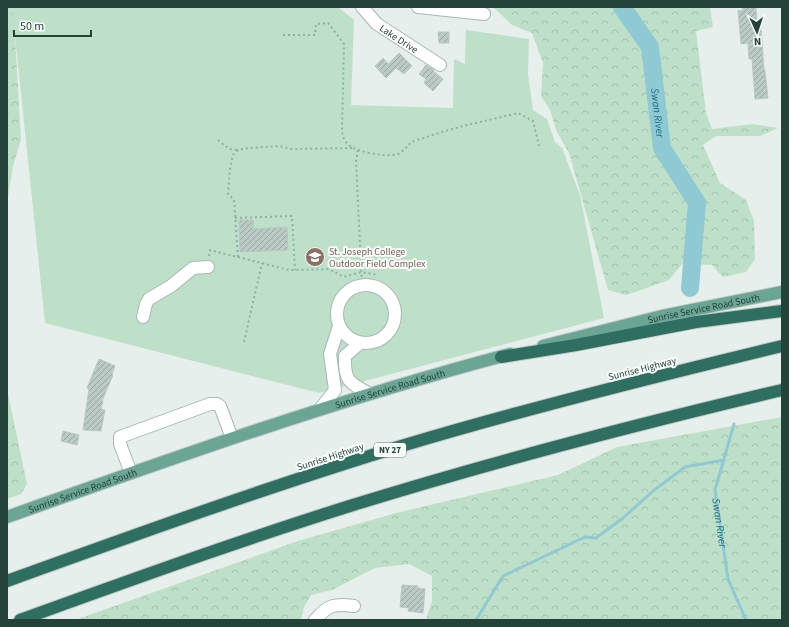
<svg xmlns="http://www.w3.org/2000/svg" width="789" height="627" viewBox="0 0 789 627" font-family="'Source Sans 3',sans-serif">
<defs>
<pattern id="forest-crowns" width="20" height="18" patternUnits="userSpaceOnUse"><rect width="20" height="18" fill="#bfe0c8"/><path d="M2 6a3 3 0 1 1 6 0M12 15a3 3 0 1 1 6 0" fill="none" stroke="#a4c1ad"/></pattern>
<pattern id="building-hatch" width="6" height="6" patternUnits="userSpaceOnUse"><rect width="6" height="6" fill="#bbcac4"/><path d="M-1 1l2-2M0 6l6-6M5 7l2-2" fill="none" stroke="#98a6a0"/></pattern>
</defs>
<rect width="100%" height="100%" fill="#e6efeb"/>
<g fill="url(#forest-crowns)">
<path d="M7 7H38L15 34 21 140 13 166 7 204Z"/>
<path d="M493 7H710L713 27 696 31 706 113 712 129 752 124 778 128 760 136H716L703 145 720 183 746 200 754 221 755 259 746 272 723 277 712 265 682 264 669 280 641 290 626 295 608 290 569 153 556 130 550 110 541 96 543 63 532 33 512 25Z"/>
<path d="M7 389 27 484 21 494 7 499Z"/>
<path d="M782 417V620H426L432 601V576L409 564 375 568 332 590 311 595 304 607 301 620H75L298 541 396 513 558 475 617 447Z"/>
</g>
<path fill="#bfe0c8" d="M12 7H338L354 20 351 105 453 108 454 59 465 64 466 30 529 39 528 74 533 110 547 119 555 142 562 148 580 195 604 318 319 393 45 323Z"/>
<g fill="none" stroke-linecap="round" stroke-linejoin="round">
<g stroke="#8ec9d4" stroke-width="3">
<path id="s1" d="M734 424 715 490 728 579 746 620"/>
<path d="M476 620 503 576 585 537 596 538 623 518 653 491 685 467 724 460"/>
</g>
<path stroke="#8ec9d4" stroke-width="18" id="s2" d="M622 7 650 47 662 148 697 203 690 288"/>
</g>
<g fill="url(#building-hatch)" stroke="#b8c9c2">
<path d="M742 7H756L757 30 761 29 764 70H765L768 98 755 99 752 59H749L748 43 741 44 738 11 743 10Z"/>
<path d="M438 32H449V43H439Z"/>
<path d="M399 53 412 66 404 74 396 68 386 78 375 66 383 58 388 64Z"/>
<path d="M426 65 434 70 433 71 443 79 433 91 424 83 426 79 419 74Z"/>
<path d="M239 220H253V229L287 227 288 250 240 252Z"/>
<path d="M99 359 115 366 112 374 113 375 102 401H103L101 409 105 410 101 431 83 430 89 389 87 388Z"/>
<path d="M63 431 79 435 77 445 61 441Z"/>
<path d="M402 585 418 586V588L425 589 423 613 408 611 409 608 400 607Z"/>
</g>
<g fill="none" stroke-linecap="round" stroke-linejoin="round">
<g stroke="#a8b8b2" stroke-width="14">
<g id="minor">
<path id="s3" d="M362 7 377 24 440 65"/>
<path d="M418 7 484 14"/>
<circle cx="366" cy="314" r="29"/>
<path d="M143 317 146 304 149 299 171 286 193 268 208 267"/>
<path d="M360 343 345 356C344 381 349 383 370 394"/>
<path d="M320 409 335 390 330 354 339 326"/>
<path d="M131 473 120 444V437L210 404H217L220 406 232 438"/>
<path d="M315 620C328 605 334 603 354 606"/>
</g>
</g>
<g stroke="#c2cac8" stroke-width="14">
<g id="major">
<path id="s4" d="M543 346 662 316 782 292"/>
<path id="s5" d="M7 517C173 458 339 399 510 354"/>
</g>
</g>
<g stroke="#c2cac8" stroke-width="14">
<g id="highway">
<path d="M501 357 576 345 696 322 782 311"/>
<path d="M7 581C140 533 273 485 408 444 532 407 657 376 782 346"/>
<path d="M20 620C131 580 241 540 353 505 495 461 638 424 782 390"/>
</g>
</g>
<g stroke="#86b3a5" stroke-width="2" stroke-dasharray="2 3" stroke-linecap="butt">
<path d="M283 35H315L316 24 328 23 344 44 342 132C343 137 344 141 349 145 357 152 381 156 393 155 402 155 405 147 412 142 415 140 420 139 424 138 454 127 486 121 518 113L533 121 539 146"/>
<path d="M218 140 229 149 238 150"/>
<path d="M358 150 356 161 362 286"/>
<path d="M235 218 292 216 295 270"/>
<path d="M209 256 210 250 289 270 329 269 344 277 361 272 378 275"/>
<path d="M238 257 234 200 228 194 230 169 233 155 238 150 248 148 280 146 291 149 353 148"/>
<path d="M244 342 262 263"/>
</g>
<use href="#minor" stroke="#fff" stroke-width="12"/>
<use href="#major" stroke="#6aa596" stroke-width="12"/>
<use href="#highway" stroke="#2f6f62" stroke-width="12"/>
</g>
<defs>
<g id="university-disc" transform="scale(1)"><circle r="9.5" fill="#8d6e63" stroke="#f7fbf9"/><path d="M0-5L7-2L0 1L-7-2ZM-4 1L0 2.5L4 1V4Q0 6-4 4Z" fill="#fff"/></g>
</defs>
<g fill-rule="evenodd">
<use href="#university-disc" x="315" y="257"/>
</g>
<g text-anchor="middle" stroke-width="4" stroke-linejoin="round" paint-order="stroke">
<rect fill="#f7fbf9" stroke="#637a73" stroke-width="1" x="374" y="443" width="32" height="14" rx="3"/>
<g font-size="9" font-weight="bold" fill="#24423a">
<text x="390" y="453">NY 27</text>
</g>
<g font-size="10" fill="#24423a" stroke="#f7fbf9">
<text dy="4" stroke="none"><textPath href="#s3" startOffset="49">Lake Drive</textPath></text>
<text dy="4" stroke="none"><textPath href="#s4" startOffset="165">Sunrise Service Road South</textPath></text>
<text transform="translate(642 368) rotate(-14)" y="4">Sunrise Highway</text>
<text dy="4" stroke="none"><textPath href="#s5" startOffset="404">Sunrise Service Road South</textPath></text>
<text transform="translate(330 456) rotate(-18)" y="4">Sunrise Highway</text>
<text dy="4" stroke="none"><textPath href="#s5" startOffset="80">Sunrise Service Road South</textPath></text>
</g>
<g font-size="10" fill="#785e54" stroke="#f7fbf9" text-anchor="start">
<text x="329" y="255">St. Joseph College<tspan x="329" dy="12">Outdoor Field Complex</tspan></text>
</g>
<g font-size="11" font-style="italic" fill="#1c6f80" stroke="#f7fbf9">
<text dy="4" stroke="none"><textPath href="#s2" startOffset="115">Swan River</textPath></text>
<text dy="4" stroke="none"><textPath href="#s1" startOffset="102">Swan River</textPath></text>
</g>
</g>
<rect width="789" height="627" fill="none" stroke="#24423a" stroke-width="16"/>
<g transform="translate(757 32) rotate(177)" stroke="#f7fbf9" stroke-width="3" paint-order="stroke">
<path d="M0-3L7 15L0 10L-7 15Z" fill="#24423a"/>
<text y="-6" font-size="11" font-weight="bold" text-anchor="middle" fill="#24423a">N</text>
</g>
<path d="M14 30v6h77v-6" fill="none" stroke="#24423a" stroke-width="2"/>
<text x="20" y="30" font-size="12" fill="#24423a" stroke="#f7fbf9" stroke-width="3" paint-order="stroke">50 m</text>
</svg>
